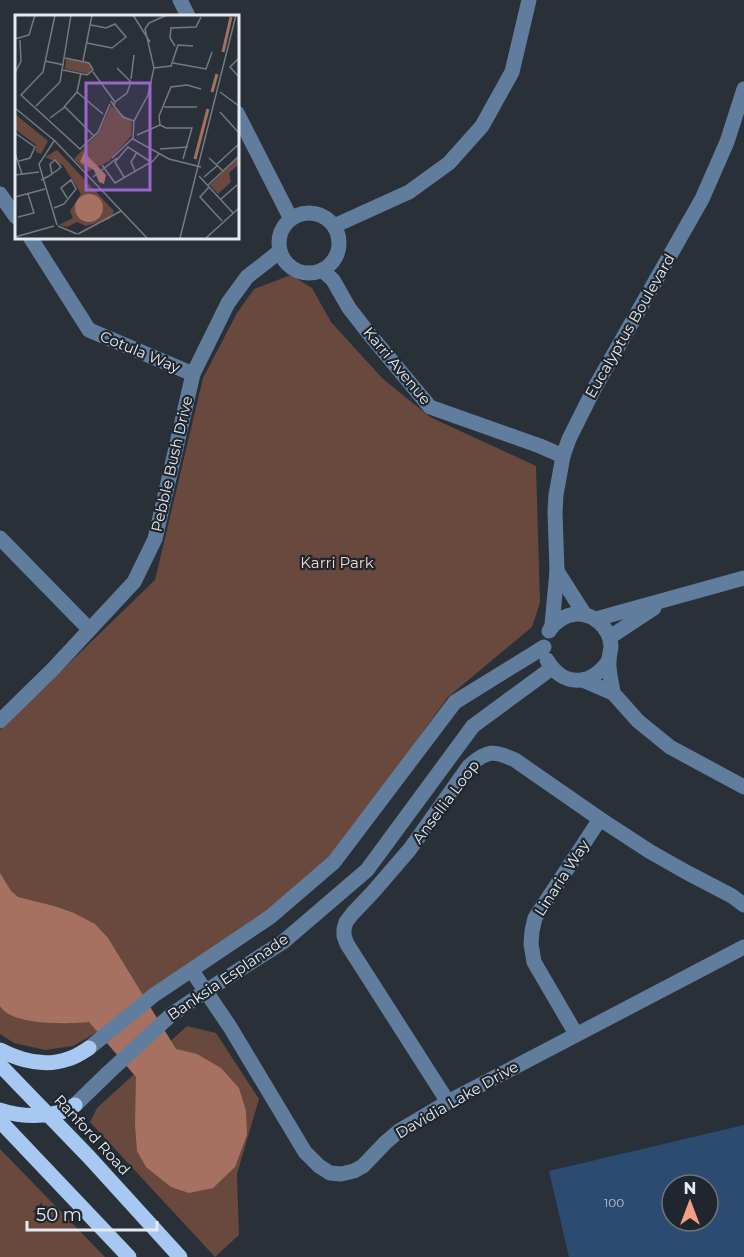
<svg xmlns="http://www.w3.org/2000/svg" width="744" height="1257" viewBox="0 0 744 1257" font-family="Montserrat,sans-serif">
<rect width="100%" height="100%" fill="#293038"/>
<g fill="#69483e">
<path d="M291 275 312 288 331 322 383 379 430 417 536 466 540 603 532 627 448 697 340 847 265 916 115 1022 73 1046 45 1050 14 1043 0 1034V730L155 580 203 378 237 313 254 289Z"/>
<path d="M187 1026 216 1033 259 1099 237 1174 239 1235 215 1257 90 1122 97 1108Z"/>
<path d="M0 1149 105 1257H0Z"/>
</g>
<path fill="#a67160" d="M0 873 11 891 18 897 54 906 74 913 95 924 108 938 176 1049 197 1054 221 1068 239 1088 246 1111 247 1135 235 1167 213 1188 189 1193 171 1187 146 1167 137 1151 135 1124 136 1077 89 1022C69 1024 11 1026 0 1006Z"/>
<path fill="#2b4c70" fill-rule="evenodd" d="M744 1125V1257H569L549 1171ZM672 1185H708V1221H672Z"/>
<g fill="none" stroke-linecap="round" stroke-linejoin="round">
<g stroke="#617d9d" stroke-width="15">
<path d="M180 0 188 16"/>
<path d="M237 113 291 219"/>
<path d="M0 194 16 217"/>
<circle cx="309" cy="243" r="30"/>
<path d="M334 226 409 192 449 163 482 126 512 72 529 0"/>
<path d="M30 237 89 330 193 374"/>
<path d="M322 270 333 280 349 308 370 335 430 407 540 446 563 456"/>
<path d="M0 538 89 629"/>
<path d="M557 571 585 615"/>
<path d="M596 619 744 578"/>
<path d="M552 625 557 571 555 512 556 495 563 456 569 439 594 389 702 199 727 142 744 89"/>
<path d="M549 631C555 622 564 615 576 614 594 613 610 628 611 646 611 651 609 655 609 660 608 671 612 683 613 693"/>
<path d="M610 637 654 608"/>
<path d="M547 660C563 688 592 686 609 660"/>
<path d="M583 680 613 693 638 721 670 747 744 787"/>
<path d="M0 721 53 669 134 582 155 539 193 374 228 303 247 277 280 251"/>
<path d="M192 971 230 1027 305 1152 319 1166 330 1173 341 1174 354 1171 363 1166 386 1142 399 1131 448 1102 744 947"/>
<path d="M576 1034 534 962 531 944 532 931 535 918 600 819"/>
<path d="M89 1048 154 995 270 917 334 862 455 702 544 647"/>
<path d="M448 1102 347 944 344 936V929L346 922 353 913 373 892 410 849 469 766C487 750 494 750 515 760L600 819 649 851 686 872 732 896 744 905"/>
<path d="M75 1105 109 1072 171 1015 206 991 283 942 367 870 473 726 552 668"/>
</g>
<g stroke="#a7c9f1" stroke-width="15">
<path d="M0 1050C21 1061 46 1067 68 1059 76 1057 83 1052 89 1048"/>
<path d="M0 1065 89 1157 180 1257"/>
<path d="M0 1110C20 1117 57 1119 75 1105"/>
<path d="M0 1121 129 1257"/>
</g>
</g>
<g text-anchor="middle" stroke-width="4.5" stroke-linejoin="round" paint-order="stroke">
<g font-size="12" fill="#b7c2d0">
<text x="614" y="1207">100</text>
</g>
<g font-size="15" fill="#e6eaf0" stroke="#1f262e">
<text transform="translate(630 326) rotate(-60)" y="5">Eucalyptus Boulevard</text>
<text transform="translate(140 352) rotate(23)" y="5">Cotula Way</text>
<text transform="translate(397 366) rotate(50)" y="5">Karri Avenue</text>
<text transform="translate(172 464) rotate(-77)" y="5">Pebble Bush Drive</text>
<text transform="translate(446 802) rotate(-53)" y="5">Ansellia Loop</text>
<text transform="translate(562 878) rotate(-57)" y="5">Linaria Way</text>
<text transform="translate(228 977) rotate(-34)" y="5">Banksia Esplanade</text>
<text transform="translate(457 1100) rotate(-30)" y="5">Davidia Lake Drive</text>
<text transform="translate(92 1135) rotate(47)" y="5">Ranford Road</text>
</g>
<g font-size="15" fill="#f7d5ca" stroke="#1f262e">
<text x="337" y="568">Karri Park</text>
</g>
</g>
<g transform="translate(15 15)">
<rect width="224" height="224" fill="#293038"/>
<path d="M51 44 74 48 78 52 74 59 50 54ZM96 91 117 107 116 121 94 146 72 157 59 144 84 117ZM0 99 33 126 26 139 21 137V130L0 114ZM42 135 99 196 95 204 71 211 62 207 52 212 44 210 58 203 55 196 66 179 48 150 30 142ZM223 142V150L214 158 216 167 203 179 195 170Z" fill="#69483e"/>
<path d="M69 137 91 160 89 169 84 167 79 155 65 147ZM60 193a14 14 0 1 1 28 0a14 14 0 1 1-28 0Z" fill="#a67160"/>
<path fill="none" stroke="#a67160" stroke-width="3" d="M208 37 216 2M197 77 202 59M180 144 193 94"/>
<path fill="none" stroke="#757a82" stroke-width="1.5" d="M40 0 28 57 6 80 65 134 83 117 95 89M118 0 135 27M134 8 130 14 139 53 133 80 119 106 118 124 154 144 186 152M134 8 152 0M0 24 14 20 20 0M72 28 97 33 111 22 100 9 91 13 76 10M160 31 155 23 156 13 181 12 186 2M224 43 215 52 224 62M30 46 49 50M68 46 77 0M158 48 191 54 197 37M139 53 156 51 163 30 178 31M48 55 72 60 78 55 74 48 50 43M78 57 100 87 99 91 96 86M0 58 6 46 5 25M66 58 62 77 88 99M116 64 119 40M205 77 224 91M100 87 112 78 116 67 102 53M21 91 45 67 56 0M99 91 108 102 119 106M49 92 62 77M149 92H182M0 93 40 126 132 223M205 97 224 118M35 103 50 92 79 121M0 118 20 132 15 143 4 146M122 120 145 110M39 126 24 149 42 210M145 134 173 132M0 138 7 159M97 143 118 123M194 143 208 156M168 144 177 113H151L145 110 144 101 156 72 172 70 186 74M202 149 224 129M87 150 100 168 138 146 144 139M120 156 116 147 122 137M0 160 24 157M184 161 218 198M78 162 102 143M109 162 100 147 113 132 136 147M189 162 203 150M26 165 34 161 37 159 44 154 46 152 40 145 35 149 37 159M193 170 224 141M194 172 185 182 207 206M0 182 30 174M206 184 222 170M39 193 49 189 61 174 56 165 46 173 52 183M3 202 19 198 13 179M43 211 62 219M63 219 106 196M0 222 39 211M165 223 221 0M191 223 224 193"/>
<path fill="#9b65ce" fill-opacity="0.15" stroke="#9b65ce" stroke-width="3" d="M71 68H135V175H71Z"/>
<rect width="224" height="224" fill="none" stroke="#e6eaf0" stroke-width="3"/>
</g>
<g transform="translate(690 1203)"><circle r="28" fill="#1f262e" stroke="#6f747c" stroke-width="1.5"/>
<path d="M0-4.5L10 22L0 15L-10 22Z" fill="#f39f84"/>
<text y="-9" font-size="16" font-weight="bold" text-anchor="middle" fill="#e6eaf0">N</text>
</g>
<path d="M27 1221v9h130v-9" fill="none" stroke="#e6eaf0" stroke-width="3"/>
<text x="36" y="1221" font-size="18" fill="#e6eaf0" stroke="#1f262e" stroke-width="4.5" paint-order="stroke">50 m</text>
</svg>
